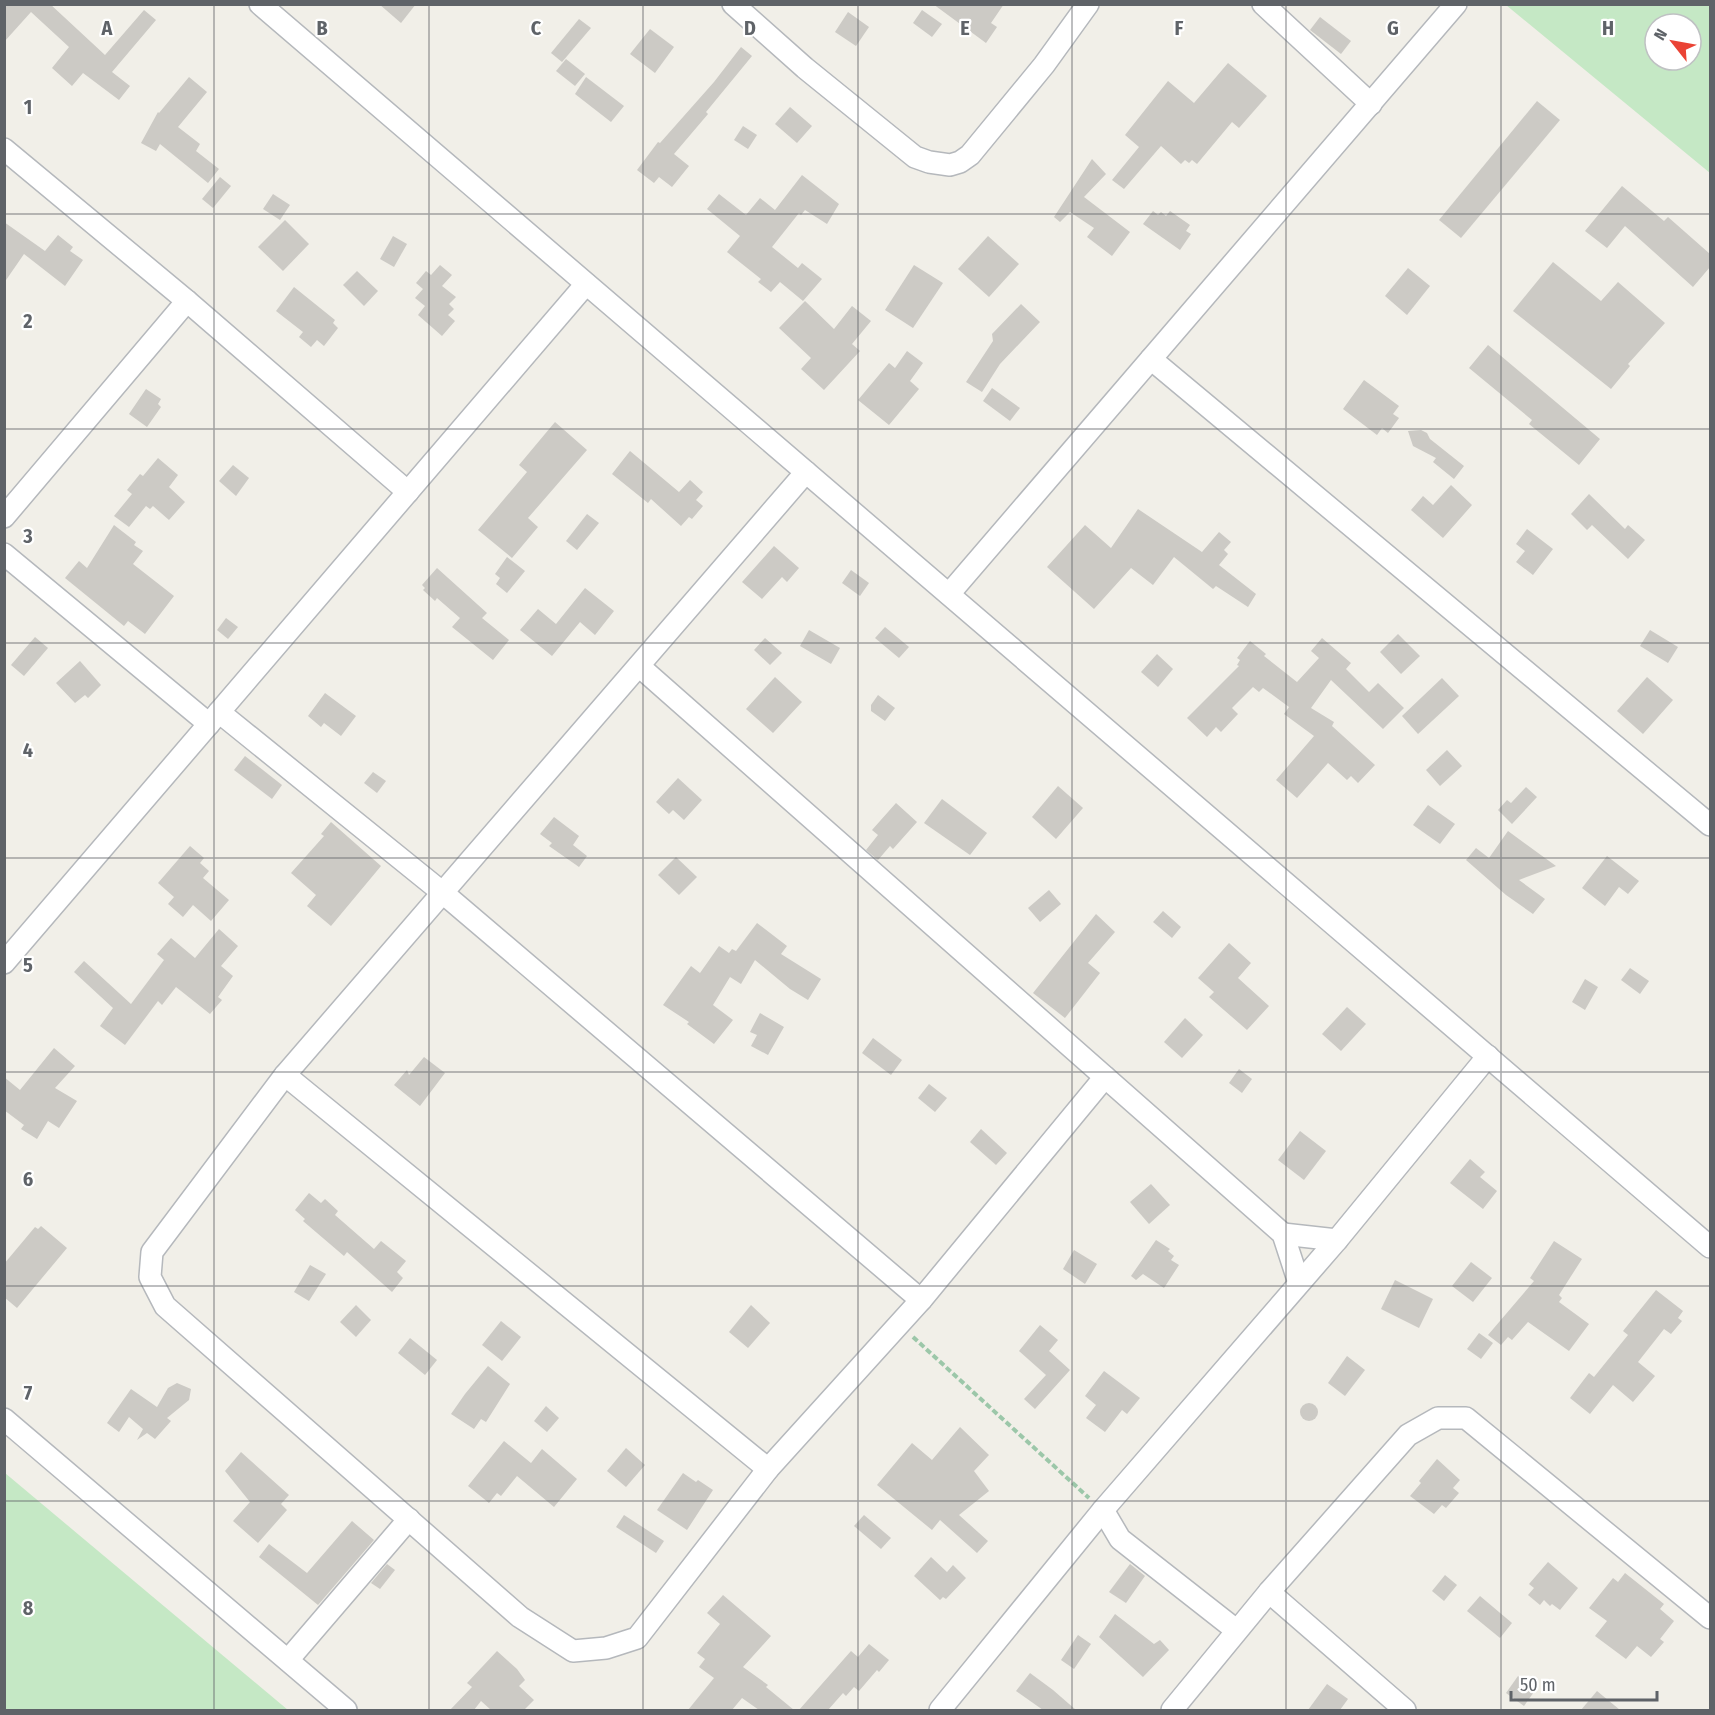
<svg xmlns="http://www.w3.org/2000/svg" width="1715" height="1715" viewBox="0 0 1715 1715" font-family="'Fira Sans Condensed',sans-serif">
<rect width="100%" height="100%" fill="#f1efe8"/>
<g fill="#c5e8c5" fill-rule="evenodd">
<path d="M1507 5H1710V173L1506 5ZM1655 24H1691V60H1655Z"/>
<path d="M5 1473 288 1710H5Z"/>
</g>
<g fill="#cccac5">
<path d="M4 4H50L105 55 144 10 156 20 112 72 130 86 119 100 83 73 72 86 52 68 69 47 31 12 4 42Z"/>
<path d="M379 4H416L401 23Z"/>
<path d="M933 4H1004L991 23 997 27 986 43Z"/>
<path d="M922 10 942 24 932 37 913 23Z"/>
<path d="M848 12 869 27 856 46 835 32Z"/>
<path d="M1320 17 1351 41 1341 54 1310 30Z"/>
<path d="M579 19 591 28 562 62 551 53Z"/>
<path d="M650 29 674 47 655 73 630 54Z"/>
<path d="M741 47 752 56 706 112 708 114 674 154 689 166 672 187 659 177 654 183 637 170 658 142 660 143 714 82Z"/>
<path d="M566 59 585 74 575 86 556 71Z"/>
<path d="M1228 63 1267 96 1239 128 1232 122 1197 164 1192 160 1189 163 1185 160 1181 164 1161 146 1124 189 1112 180 1139 147 1125 135 1168 81 1194 103Z"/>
<path d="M189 77 207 92 178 127 200 144 196 151 219 169 208 183 160 144 156 151 141 143 158 112 159 113Z"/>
<path d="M586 77 624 106 611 122 575 94Z"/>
<path d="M1537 101 1560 120 1461 238 1439 220Z"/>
<path d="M790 107 812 126 797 143 775 124Z"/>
<path d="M743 126 757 135 748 149 734 140Z"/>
<path d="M1092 159 1106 174 1084 197 1130 232 1112 256 1087 237 1094 228 1070 212 1060 222 1054 217Z"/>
<path d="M802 175 839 204 827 224 805 210 801 215 799 213 772 247 798 268 802 263 822 279 803 301 780 282 771 292 758 282 761 279 727 252 740 236 707 209 719 194 746 215 760 198 775 210Z"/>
<path d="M220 177 231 186 213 208 202 199Z"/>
<path d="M1622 186 1664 221 1668 217 1710 254V267L1693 287 1625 226 1607 248 1585 231Z"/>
<path d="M273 194 290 205 280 220 263 209Z"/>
<path d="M1153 211 1158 215 1161 212 1166 216 1170 211 1190 225 1186 231 1191 234 1180 250 1143 224Z"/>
<path d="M285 220 309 244 283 271 258 247Z"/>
<path d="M4 222 45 251 58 235 73 247 70 251 83 260 65 286 24 254 4 283Z"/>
<path d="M393 236 407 244 394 267 380 259Z"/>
<path d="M988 236 1019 264 989 297 958 269Z"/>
<path d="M1553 262 1601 301 1618 282 1665 323 1628 364 1630 366 1611 389 1513 311Z"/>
<path d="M440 265 452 275 442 286 456 297 449 304 454 309 448 315 455 321 442 336 418 315 425 306 415 298 423 289 416 283 426 271 431 275Z"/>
<path d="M914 265 943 283 913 328 885 310Z"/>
<path d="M1408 268 1430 286 1407 315 1385 296Z"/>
<path d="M357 271 378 291 364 306 343 285Z"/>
<path d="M294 287 335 320 333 323 338 328 324 346 317 340 311 347 299 337 303 332 276 311Z"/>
<path d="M805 301 834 329 852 306 871 321 852 344 860 351 824 390 801 369 811 358 779 328Z"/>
<path d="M1021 304 1040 322 1000 364 982 392 966 382 993 341 992 334Z"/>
<path d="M1488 345 1600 439 1579 465 1529 424 1532 420 1469 368Z"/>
<path d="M907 351 923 363 910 381 919 389 889 425 858 400 889 363 895 368Z"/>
<path d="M1364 380 1399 406 1393 414 1399 418 1388 433 1382 428 1377 435 1343 409Z"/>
<path d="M992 388 1020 408 1010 421 983 401Z"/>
<path d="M146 389 161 399 158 404 161 407 147 427 129 414Z"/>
<path d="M555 422 587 450 528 518 538 527 512 558 478 530 527 472 519 465Z"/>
<path d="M1421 430 1427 433 1430 439 1464 466 1454 479 1433 462 1436 458 1413 446 1408 431Z"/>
<path d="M630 451 679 492 690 480 703 492 696 500 703 506 692 519 689 517 681 526 651 499 648 503 612 474Z"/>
<path d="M158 458 178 475 169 487 185 502 169 520 153 506 150 509 146 506 129 527 114 516 132 494 127 490 140 474 143 476Z"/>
<path d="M233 465 249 478 236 496 219 481Z"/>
<path d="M1451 485 1472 505 1443 538 1411 510 1423 496 1433 505Z"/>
<path d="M1589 494 1625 529 1628 525 1645 540 1628 559 1592 525 1587 530 1571 514Z"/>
<path d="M1138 509 1202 552 1219 532 1231 542 1224 550 1228 554 1219 565 1256 594 1248 607 1216 586 1213 589 1174 557 1153 585 1131 568 1094 609 1047 567 1085 525 1111 548Z"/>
<path d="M587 514 599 523 577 550 566 541Z"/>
<path d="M114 525 136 542 134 545 143 551 133 564 174 596 145 634 128 621 124 626 65 578 79 561 87 568Z"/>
<path d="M1527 529 1553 549 1533 575 1516 562 1525 551 1516 544Z"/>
<path d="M774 546 799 568 787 582 782 577 762 599 742 582Z"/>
<path d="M507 557 525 571 507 593 496 584 500 578 495 574Z"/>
<path d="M437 568 487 613 482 618 509 640 493 660 452 627 460 618 437 598 435 601 423 590 425 588 422 585Z"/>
<path d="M851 570 869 583 860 596 842 583Z"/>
<path d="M585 588 614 611 595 635 580 622 552 656 520 630 538 609 556 624Z"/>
<path d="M226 618 238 627 228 639 217 630Z"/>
<path d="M885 627 909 647 899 658 875 638Z"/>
<path d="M809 630 840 648 831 664 800 646Z"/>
<path d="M1650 630 1678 647 1668 663 1640 646Z"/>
<path d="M1398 634 1420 656 1401 674 1380 652Z"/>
<path d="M35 637 48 648 24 676 11 665Z"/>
<path d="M765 638 782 653 770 665 754 650Z"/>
<path d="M1322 638 1351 663 1346 669 1369 692 1378 683 1404 708 1383 729 1331 680 1311 708 1334 722 1332 726 1375 765 1358 783 1351 776 1347 780 1328 763 1297 798 1276 780 1314 736 1284 714 1289 707 1263 688 1259 692 1253 687 1232 708 1238 714 1221 732 1216 727 1207 737 1187 718 1239 666 1237 665 1240 660 1237 658 1250 641 1266 654 1264 656 1297 682 1319 658 1311 651Z"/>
<path d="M1157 654 1173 669 1158 687 1141 672Z"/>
<path d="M80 661 101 685 88 698 85 695 75 703 56 683Z"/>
<path d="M775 677 802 702 773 733 746 709Z"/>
<path d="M1647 677 1673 700 1643 734 1617 711Z"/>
<path d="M1442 678 1459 696 1418 734 1402 716Z"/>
<path d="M325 693 356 716 341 736 324 723 321 727 308 716Z"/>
<path d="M878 695 895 708 885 721 871 711V705Z"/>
<path d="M1447 750 1462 766 1440 786 1426 770Z"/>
<path d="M245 756 282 785 272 799 234 770Z"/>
<path d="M373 772 386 781 377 793 364 783Z"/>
<path d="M678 778 702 800 684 820 673 810 669 814 656 802Z"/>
<path d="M1058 786 1083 808 1056 839 1032 817Z"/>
<path d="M1526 787 1537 797 1512 824 1498 810 1507 800 1511 803Z"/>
<path d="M942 799 987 833 970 855 924 823Z"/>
<path d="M896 803 917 822 893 849 890 846 878 860 866 850 878 835 872 830Z"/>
<path d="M1428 805 1455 824 1440 844 1413 825Z"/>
<path d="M554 817 579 836 573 845 587 856 579 867 549 846 552 843 540 834Z"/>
<path d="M331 822 381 866 331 926 307 906 316 895 291 873 324 836 321 834Z"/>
<path d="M1508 831 1556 866 1519 880 1545 899 1533 914 1506 895 1466 860 1476 848 1489 858Z"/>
<path d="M190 846 204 858 200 863 209 871 203 878 229 900 211 921 193 905 183 917 168 904 174 897 158 883Z"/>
<path d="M1607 856 1639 881 1628 894 1619 887 1605 906 1582 888Z"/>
<path d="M676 857 697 877 679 895 658 875Z"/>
<path d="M1049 890 1061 904 1040 922 1028 908Z"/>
<path d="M1163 911 1181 927 1172 938 1153 922Z"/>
<path d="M1096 914 1115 932 1088 963 1100 973 1065 1018 1033 993Z"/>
<path d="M757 923 787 946 781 954 821 979 808 1000 790 989 755 960 741 984 730 977 713 1005 733 1020 714 1044 687 1024 689 1022 663 1005 691 966 700 973 719 946 729 953 732 949 736 951Z"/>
<path d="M219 929 238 946 221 966 233 976 218 997 222 1000 210 1014 176 987 162 1005 158 1001 125 1045 100 1026 113 1008 74 972 84 961 131 1004 164 960 157 954 171 938 195 958Z"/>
<path d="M1229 943 1251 963 1238 978 1269 1006 1247 1030 1209 997 1214 992 1198 978Z"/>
<path d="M1630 968 1649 981 1640 994 1621 980Z"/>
<path d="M1585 979 1598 987 1585 1010 1572 1002Z"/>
<path d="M1347 1007 1366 1024 1341 1051 1322 1034Z"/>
<path d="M760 1013 784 1027 768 1055 751 1046 757 1035 750 1032Z"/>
<path d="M1185 1018 1203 1035 1182 1058 1164 1042Z"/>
<path d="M873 1038 902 1060 891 1075 862 1053Z"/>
<path d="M54 1048 75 1066 55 1088 77 1101 59 1128 48 1121 37 1139 21 1129 24 1125 4 1110V1077L20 1090Z"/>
<path d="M424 1057 445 1073 420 1106 394 1085 407 1070 409 1075Z"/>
<path d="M1239 1069 1252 1079 1242 1093 1229 1083Z"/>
<path d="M929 1084 947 1098 935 1112 918 1098Z"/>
<path d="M981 1129 1007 1153 996 1165 970 1142Z"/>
<path d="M1300 1131 1326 1151 1304 1180 1278 1160Z"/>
<path d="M1470 1159 1485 1172 1480 1177 1497 1191 1483 1209 1450 1183Z"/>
<path d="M1151 1184 1170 1205 1149 1224 1130 1202Z"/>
<path d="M309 1193 321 1203 325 1199 338 1211 335 1215 374 1249 381 1241 406 1261 397 1272 403 1278 392 1292 347 1252 344 1256 303 1221 305 1219 295 1210Z"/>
<path d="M41 1226 67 1248 17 1308 4 1297V1264L35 1227 38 1229Z"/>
<path d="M1156 1240 1170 1249 1168 1251 1174 1256 1171 1260 1179 1265 1164 1288 1143 1274 1136 1280 1131 1276Z"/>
<path d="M1554 1241 1582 1259 1559 1295 1562 1298 1559 1302 1589 1324 1569 1351 1528 1322 1512 1340 1508 1337 1501 1345 1488 1335 1534 1281 1530 1278Z"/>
<path d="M1074 1250 1097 1264 1085 1284 1063 1269Z"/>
<path d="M1471 1262 1492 1278 1473 1302 1452 1286Z"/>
<path d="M310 1265 326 1274 309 1301 294 1292Z"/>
<path d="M1395 1280 1433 1299 1419 1328 1381 1309Z"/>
<path d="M1656 1290 1683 1311 1678 1318 1682 1321 1671 1334 1664 1329 1638 1362 1655 1376 1633 1402 1613 1385 1590 1414 1570 1398 1589 1373 1594 1377 1628 1335 1623 1331Z"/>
<path d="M356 1305 371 1320 356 1337 340 1322Z"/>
<path d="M751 1305 770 1323 748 1348 729 1332Z"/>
<path d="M501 1321 521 1337 502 1361 482 1345Z"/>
<path d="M1040 1325 1058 1340 1049 1351 1070 1370 1035 1409 1024 1399 1046 1375 1019 1351Z"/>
<path d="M1479 1333 1493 1343 1481 1359 1467 1349Z"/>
<path d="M410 1338 437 1360 425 1375 398 1353Z"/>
<path d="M1347 1356 1365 1370 1345 1396 1328 1383Z"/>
<path d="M488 1366 510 1384 486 1422 481 1419 474 1429 451 1414 465 1394Z"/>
<path d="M1104 1371 1140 1398 1127 1414 1122 1410 1105 1432 1086 1418 1096 1405 1085 1396Z"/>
<path d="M177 1383 191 1389 189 1400 167 1418 171 1421 155 1439 147 1433 137 1440 143 1429 129 1417 119 1432 107 1423 131 1389 157 1407 168 1388Z"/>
<circle cx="1309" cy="1412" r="9"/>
<path d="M546 1406 559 1418 547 1432 534 1421Z"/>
<path d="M960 1427 989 1455 974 1471 989 1491 959 1515 988 1541 977 1553 940 1520 932 1530 877 1485 912 1443 932 1460Z"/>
<path d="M504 1441 531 1463 542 1449 577 1479 554 1507 517 1476 501 1496 497 1493 489 1503 468 1486Z"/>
<path d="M626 1448 645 1465 626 1487 607 1471Z"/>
<path d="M241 1452 289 1495 281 1504 287 1510 258 1543 233 1521 250 1502 225 1471Z"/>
<path d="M1437 1459 1460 1480 1453 1488 1459 1493 1446 1508 1442 1505 1434 1514 1410 1496 1421 1483 1419 1481Z"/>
<path d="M683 1473 696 1482 698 1480 713 1490 687 1530 657 1510Z"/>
<path d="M624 1515 664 1541 656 1553 616 1527Z"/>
<path d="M864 1515 891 1538 881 1549 854 1526Z"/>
<path d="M352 1521 374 1540 318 1605 259 1557 269 1544 307 1573Z"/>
<path d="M931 1557 947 1572 953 1565 966 1578 946 1599 943 1597 940 1600 914 1576Z"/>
<path d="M1548 1562 1578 1588 1560 1610 1552 1604 1550 1606 1544 1600 1540 1605 1528 1595 1534 1588 1529 1584Z"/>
<path d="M387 1564 395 1570 380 1589 371 1583Z"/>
<path d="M1130 1564 1145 1576 1126 1603 1109 1592Z"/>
<path d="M1625 1573 1664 1604 1660 1609 1674 1621 1660 1639 1664 1642 1651 1657 1637 1646 1626 1659 1595 1636 1607 1621 1589 1608 1613 1578 1618 1582Z"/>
<path d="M1445 1575 1457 1585 1444 1601 1432 1591Z"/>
<path d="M723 1595 771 1636 743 1667 768 1685 766 1687 794 1710H759L742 1698 732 1710H688L714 1678 699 1667 705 1659 697 1653 720 1624 707 1613Z"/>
<path d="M1480 1596 1512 1623 1500 1638 1467 1611Z"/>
<path d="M1115 1614 1154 1644 1160 1640 1169 1650 1143 1677 1099 1637Z"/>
<path d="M1078 1635 1091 1644 1074 1669 1061 1660Z"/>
<path d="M869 1644 889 1660 879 1672 877 1670 859 1691 854 1687 846 1696 843 1693 828 1710H799L851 1651 858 1657Z"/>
<path d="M497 1651 517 1669 525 1680 519 1686 534 1700 524 1710H491L481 1701 474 1710H450L472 1687 467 1683Z"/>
<path d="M1030 1673 1053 1690 1076 1710H1043L1016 1691Z"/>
<path d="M1518 1676 1536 1689 1524 1706 1506 1693Z"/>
<path d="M1327 1684 1348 1699 1340 1710H1308Z"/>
<path d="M1597 1691 1620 1710H1581Z"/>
</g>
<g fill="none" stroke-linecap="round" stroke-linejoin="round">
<g stroke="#b5b8bc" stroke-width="24">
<g id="minor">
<path d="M260 4 1710 1247"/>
<path d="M733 4 805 68 915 157 929 162 950 165 960 162 970 155 1044 65 1088 4"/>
<path d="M1263 4 1371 104"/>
<path d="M4 149 187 301 408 492"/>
<path d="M1151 359 1710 825"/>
<path d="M806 472 285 1075 152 1252 150 1277 165 1306 520 1617 573 1651 606 1648 637 1638 768 1469 921 1300 1105 1077"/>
<path d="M4 517 187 301"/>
<path d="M4 554 209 724"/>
<path d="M949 594 1456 4"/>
<path d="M639 666 1283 1234 1299 1283"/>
<path d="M219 712 443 893 921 1300"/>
<path d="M4 963 586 284"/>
<path d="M285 1075 768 1469"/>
<path d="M1283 1234 1337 1240"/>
<path d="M4 1419 346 1710"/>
<path d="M1103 1510 1120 1539 1236 1630"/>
<path d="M1269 1592 1405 1710"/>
<path d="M288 1660 409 1519"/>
<path d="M940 1710 1103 1510 1337 1240 1488 1056"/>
<path d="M1172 1710 1269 1592 1408 1435 1438 1418H1466L1710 1618"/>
</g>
</g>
<path stroke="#9cc7a9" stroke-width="4" stroke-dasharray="6 3" stroke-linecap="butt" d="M913 1337 1089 1498"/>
<use href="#minor" stroke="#fff" stroke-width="21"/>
</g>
<path fill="none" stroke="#5f6368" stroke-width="1.5" stroke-opacity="0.55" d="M214 4V1710M429 4V1710M643 4V1710M858 4V1710M1072 4V1710M1286 4V1710M1501 4V1710M4 214H1710M4 429H1710M4 643H1710M4 858H1710M4 1072H1710M4 1286H1710M4 1501H1710"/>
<g font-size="20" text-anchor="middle" font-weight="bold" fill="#5f6368" stroke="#fff" stroke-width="4.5" stroke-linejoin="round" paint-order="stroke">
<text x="107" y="35">A</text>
<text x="322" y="35">B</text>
<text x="536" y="35">C</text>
<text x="750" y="35">D</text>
<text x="965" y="35">E</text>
<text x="1179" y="35">F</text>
<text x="1393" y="35">G</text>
<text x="1608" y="35">H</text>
<text x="28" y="114">1</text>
<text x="28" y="328">2</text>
<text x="28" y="543">3</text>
<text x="28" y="757">4</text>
<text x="28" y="972">5</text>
<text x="28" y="1186">6</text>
<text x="28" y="1400">7</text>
<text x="28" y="1615">8</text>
</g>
<rect width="1715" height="1715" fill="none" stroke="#5f6368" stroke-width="12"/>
<g transform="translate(1673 42) rotate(301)"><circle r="28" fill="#ffffff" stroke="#bfc1c3" stroke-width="1.5"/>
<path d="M0-4.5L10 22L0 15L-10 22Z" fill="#ea4335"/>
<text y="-9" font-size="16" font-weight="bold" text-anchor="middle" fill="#5f6368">N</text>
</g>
<path d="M1511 1691v9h146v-9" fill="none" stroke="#5f6368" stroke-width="3"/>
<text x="1520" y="1691" font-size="18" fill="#5f6368" stroke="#ffffff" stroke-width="4.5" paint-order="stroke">50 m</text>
</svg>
